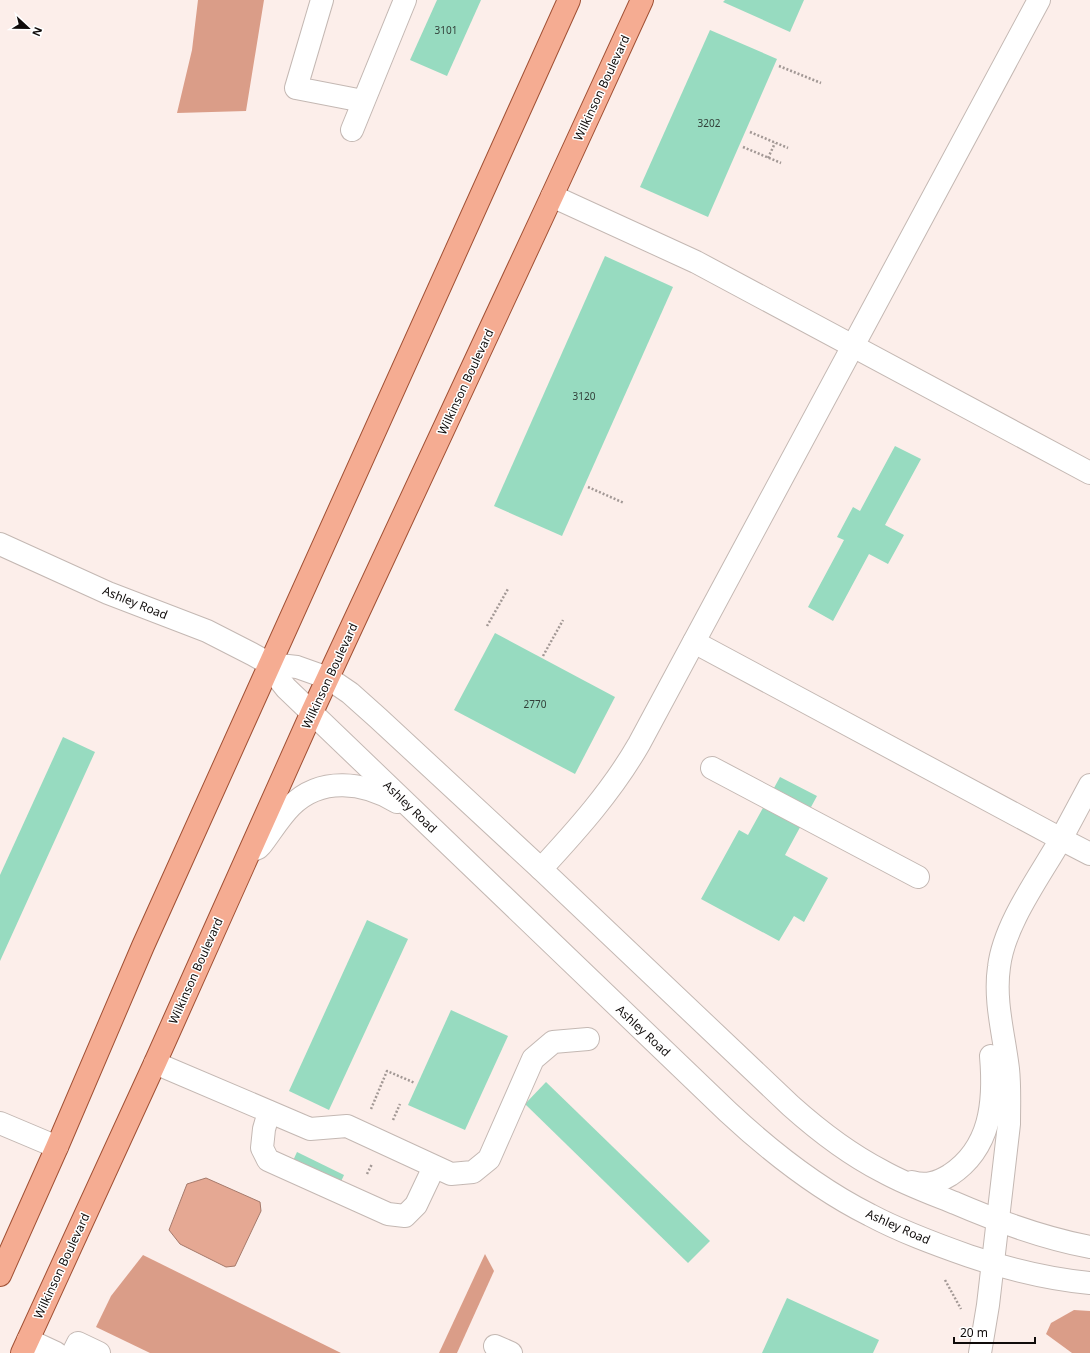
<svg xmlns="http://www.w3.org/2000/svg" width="1090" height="1353" viewBox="0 0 1090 1353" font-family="'Noto Sans',sans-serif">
<rect width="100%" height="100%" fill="#fceeea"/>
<g fill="#da9d88">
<path d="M198 0H264L246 111 177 113 192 50Z"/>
<path d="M485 1254 494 1271 457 1353H439Z"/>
<path d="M143 1255 341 1353H150L96 1327 111 1296Z"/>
<path d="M1074 1310 1090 1311V1353H1072L1046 1334 1051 1323Z"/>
</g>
<path fill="#e5a893" stroke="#a5796a" d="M206 1178 260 1202 261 1211 235 1266 226 1267 180 1244 169 1230 187 1184Z"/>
<g fill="#97dbc0">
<path d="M437 0H481L447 76 410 60Z"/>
<path d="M725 0H804L790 32 723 2Z"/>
<path d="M710 30 777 59 708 217 640 187Z"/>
<path d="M605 256 673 287 562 536 494 506Z"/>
<path d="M895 446 921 459 885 525 904 535 888 564 869 554 833 621 808 607 844 540 837 537 853 507 860 511Z"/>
<path d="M495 633 615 697 575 774 454 710Z"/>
<path d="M63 737 95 752 0 961V875Z"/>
<path d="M780 777 817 796 785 855 828 878 804 922 794 916 779 941 701 899 739 830 748 835Z"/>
<path d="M367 920 408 939 329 1110 289 1091Z"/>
<path d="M451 1010 508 1036 465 1130 408 1105Z"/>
<path d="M546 1082 710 1241 688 1263 525 1104Z"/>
<path d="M297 1152 344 1175 332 1201 285 1178Z"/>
<path d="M787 1298 879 1340 873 1353H762Z"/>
</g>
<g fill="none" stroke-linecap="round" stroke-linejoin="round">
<g stroke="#c4b8b3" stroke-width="24">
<g id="minor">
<path d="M322 0 296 88 363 101"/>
<path d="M352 130 405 0"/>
<path d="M552 196 696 262 1090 473"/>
<path d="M0 544 108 593 207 631 252 654 270 664 297 667 328 678 350 693 378 718 541 869 791 1106C819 1131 849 1154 882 1171 905 1184 930 1193 955 1203 999 1222 1043 1238 1090 1247"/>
<path d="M694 642 1061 839 1090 785"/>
<path d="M270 664 275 674 286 688 728 1112C771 1152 818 1189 870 1215 902 1232 935 1244 969 1256 1008 1269 1048 1279 1090 1283"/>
<path d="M712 768 918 877"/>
<path d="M251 851 258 848 261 845C271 832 280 817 291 806 321 776 364 782 397 802"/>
<path d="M541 869C577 830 612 791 639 744L1039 0"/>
<path d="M155 1063 310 1129 347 1126 451 1174 473 1172 489 1159 533 1059 553 1042 588 1039"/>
<path d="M269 1112 264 1129 262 1148 268 1160 388 1214 405 1216 416 1205 434 1167"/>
<path d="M0 1123 57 1147"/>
<path d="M912 1182C926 1186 937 1183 950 1175 991 1148 995 1102 991 1056"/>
<path d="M28 1340 56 1353"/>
<path d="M495 1346 511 1353"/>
<path d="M73 1353 78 1343 99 1353"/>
<path d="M980 1353 988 1305 1009 1124C1009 1106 1010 1088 1008 1069 1004 1035 994 1001 999 967 1004 924 1040 876 1061 839L1090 854"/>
</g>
</g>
<g stroke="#a05034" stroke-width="24">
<g id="major">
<path d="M0 1275 57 1147 143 946 569 0"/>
<path d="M22 1353 155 1063 312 712 552 196 642 0"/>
</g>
</g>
<g stroke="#a29895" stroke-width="2.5" stroke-dasharray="2 2" stroke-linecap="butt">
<path d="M779 66 821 83"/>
<path d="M750 132 788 148"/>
<path d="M743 147 781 163"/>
<path d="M768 158 775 143"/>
<path d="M588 487 624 503"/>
<path d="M487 626 508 589"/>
<path d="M543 656 563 620"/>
<path d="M371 1109 387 1071 415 1083"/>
<path d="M393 1120 400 1104"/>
<path d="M367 1174 372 1164"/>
<path d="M945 1280 961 1309"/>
</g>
<use href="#minor" stroke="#fff" stroke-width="22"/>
<use href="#major" stroke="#f5ac92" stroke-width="22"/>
</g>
<g text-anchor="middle" stroke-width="3" stroke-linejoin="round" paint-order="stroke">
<g font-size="10" fill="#313f38">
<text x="446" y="34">3101</text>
<text x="709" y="127">3202</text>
<text x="584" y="400">3120</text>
<text x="535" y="708">2770</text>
</g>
<g font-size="12" fill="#0f0b0a" stroke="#fff">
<text transform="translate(602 88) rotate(-65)" y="4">Wilkinson Boulevard</text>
<text transform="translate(466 382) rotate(-65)" y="4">Wilkinson Boulevard</text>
<text transform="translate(135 603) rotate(22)" y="4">Ashley Road</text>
<text transform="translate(330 676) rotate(-65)" y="4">Wilkinson Boulevard</text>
<text transform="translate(410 807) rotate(44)" y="4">Ashley Road</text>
<text transform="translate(196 971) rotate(-66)" y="4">Wilkinson Boulevard</text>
<text transform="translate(643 1031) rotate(43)" y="4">Ashley Road</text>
<text transform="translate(898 1227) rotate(24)" y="4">Ashley Road</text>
<text transform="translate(62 1266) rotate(-65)" y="4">Wilkinson Boulevard</text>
</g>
</g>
<g transform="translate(28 28) rotate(112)" stroke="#ffffff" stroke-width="3" paint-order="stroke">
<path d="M0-3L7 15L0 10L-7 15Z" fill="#0f0b0a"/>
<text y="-6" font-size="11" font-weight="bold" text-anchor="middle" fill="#0f0b0a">N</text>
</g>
<path d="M954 1337v6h81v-6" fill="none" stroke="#0f0b0a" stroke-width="2"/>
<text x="960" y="1337" font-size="12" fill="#0f0b0a" stroke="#ffffff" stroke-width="3" paint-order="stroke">20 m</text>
</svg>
